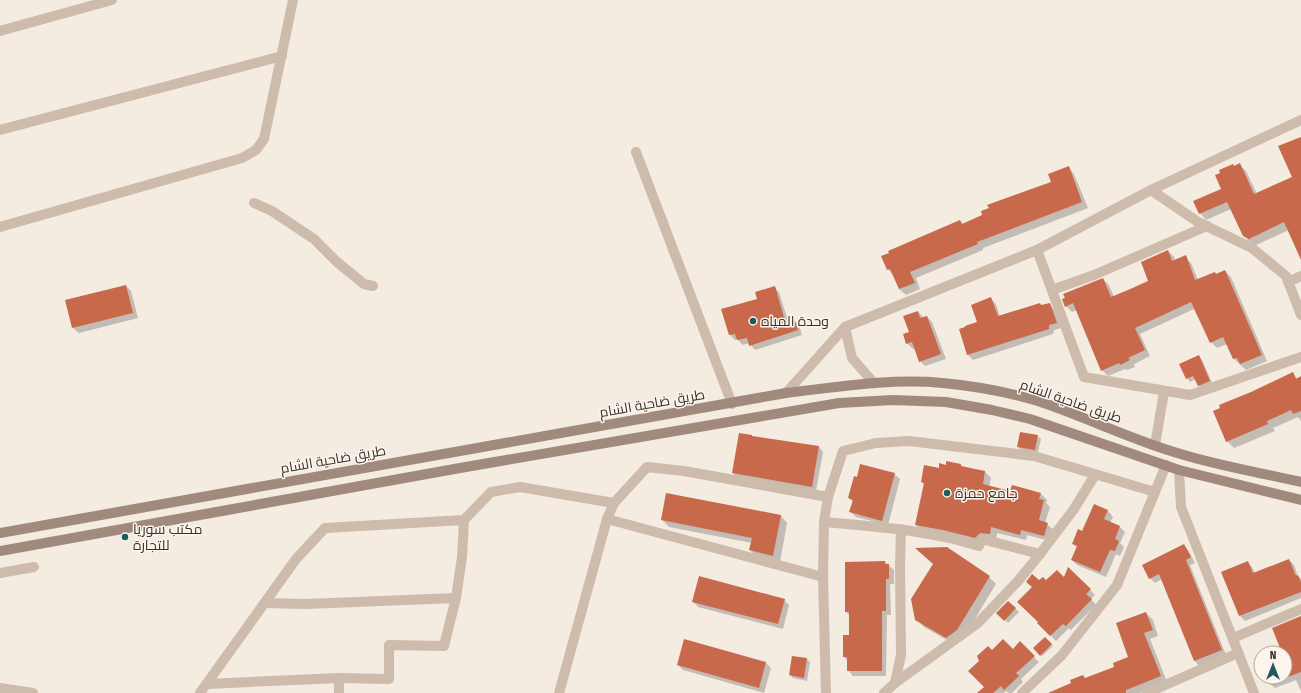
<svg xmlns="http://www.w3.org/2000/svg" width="1301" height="693" viewBox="0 0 1301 693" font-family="'Fira Sans Condensed',Cairo,sans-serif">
<rect width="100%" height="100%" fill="#f4ebe1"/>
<g fill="#0003">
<path d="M1301 138V258L1289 230 1256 245 1251 243 1244 236 1231 209 1206 220 1200 213 1222 190 1234 167 1239 165 1246 171 1257 194 1293 177Z"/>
<path d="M1068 167 1074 174 1088 208 983 248V250L916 278 920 289 906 295 899 289 894 276 888 269 960 221 963 224 984 216 1052 182Z"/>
<path d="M1168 251 1174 257 1175 260 1185 257 1191 263 1198 280 1225 271 1231 277 1267 361 1246 370 1234 359 1227 344 1217 348 1211 342 1194 309 1140 334 1150 356 1134 364 1135 367 1127 370 1125 369 1108 376 1102 370 1077 310 1072 312 1066 306 1103 279 1109 285 1114 297 1150 282Z"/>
<path d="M126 286 131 291 138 318 79 333 73 328Z"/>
<path d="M774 287 779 292 788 321 794 320 799 325 802 335 755 350 749 343 743 345 737 339 735 340 730 335 722 310 758 299Z"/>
<path d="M991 299 996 304 1000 317 1049 304 1054 309 1061 328 1054 330 1053 334 973 360 968 355 960 330 978 322Z"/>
<path d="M918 312 923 317H927L932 322 946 359 925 366 920 361 915 348 913 349 907 343Z"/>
<path d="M1199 356 1202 360 1213 385 1202 388 1198 385 1196 379 1190 382 1187 378Z"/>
<path d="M1293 374 1298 379 1301 378V421L1298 417 1273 428 1275 431 1234 448 1227 441 1251 393Z"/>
<path d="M1037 436 1041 439 1038 452 1021 450 1018 447Z"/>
<path d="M753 438 819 447 823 452 816 491 737 477 733 473Z"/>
<path d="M961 465 963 467 985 472 991 478 989 487 1011 492 1041 494 1047 500 1046 503 1050 507 1045 523 1054 530 1050 541 1027 535 1026 540 997 533 996 540 982 544 922 531 916 525 924 485 922 482 939 469 946 466Z"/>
<path d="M894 474 900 479 888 525 856 517 851 512 853 502 849 498Z"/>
<path d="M1094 505 1108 511 1113 517 1110 523 1120 527 1125 532 1120 543 1124 547 1120 556 1116 554 1106 577 1077 565 1072 560 1077 547 1073 543 1083 532Z"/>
<path d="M781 516 787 523 780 562 757 557 750 550 752 543 669 527 662 520Z"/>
<path d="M1183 545 1188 550 1195 563 1190 565 1226 655 1199 666 1195 661 1162 579 1155 583 1150 578Z"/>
<path d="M1289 560 1294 565 1298 576 1301 579V598L1245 621 1240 616 1247 562 1252 567 1255 573Z"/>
<path d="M885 562 894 570V584H890L891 615H887L886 676H853L848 670V661L844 657V636H850V616L846 612V563Z"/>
<path d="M1068 568 1095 595 1091 599 1096 605 1071 630 1069 628 1056 641 1038 623 1039 581 1046 582 1064 578Z"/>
<path d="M989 577 996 584 964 637 954 644 924 627 916 619Z"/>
<path d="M784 600 789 605 783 629 698 607 693 601Z"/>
<path d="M1008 602 1019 612 1008 623 998 613Z"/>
<path d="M1146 613 1153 620 1158 636 1150 639 1167 682 1140 693H1068L1086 679 1116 667 1129 658Z"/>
<path d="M1301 617V691L1296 680 1275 688 1270 684 1268 677H1285V653H1275L1282 650Z"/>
<path d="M1045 638 1053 646 1042 656 1034 648Z"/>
<path d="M1020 643 1039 662 1021 679 1023 682 1012 693H1009L1006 691 1004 693H988L992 651 1013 650Z"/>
<path d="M807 659 810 662 807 681 793 678 790 675Z"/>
<path d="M766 663 771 668 764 693 683 670 678 665Z"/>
</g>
<g fill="#c8694b">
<path d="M1301 137V260L1284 222 1249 239 1243 236 1227 202 1199 214 1193 201 1221 189 1215 175 1220 173 1219 170 1233 164 1234 166 1240 163 1254 194 1292 177 1278 146Z"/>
<path d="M1069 166 1082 202 977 242 978 244 910 272 915 283 899 289 890 269 887 270 881 256 889 253 888 251 960 220 962 224 982 215 981 211 989 208 987 205 1051 182 1048 174Z"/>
<path d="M1168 250 1172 261 1186 255 1195 280 1215 272 1216 274 1225 270 1262 355 1240 364 1237 358 1233 359 1223 337 1210 343 1191 302 1135 328 1145 350 1128 358 1130 360 1120 365 1119 363 1101 371 1073 303 1065 307 1062 299 1065 298 1063 294 1103 278 1111 297 1128 290 1148 281 1141 262Z"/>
<path d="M126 285 133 313 72 328 65 300Z"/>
<path d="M775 286 785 321 794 319 798 330 749 346 747 338 737 340 735 334 729 335 721 309 757 299 755 292Z"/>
<path d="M991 297 998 316 1040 303 1041 305 1050 303 1057 323 1049 325V329L967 355 959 329 965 327V326L977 322 971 305Z"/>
<path d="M918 311 920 318 927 316 941 354 919 362 912 342 906 344 903 334 909 332 903 316Z"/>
<path d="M1199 355 1210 381 1198 386 1193 376 1186 379 1179 364Z"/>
<path d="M1293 372 1296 379 1301 376V411L1293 414 1291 410 1267 421 1268 424 1226 442 1213 411 1220 408 1219 405 1251 392Z"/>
<path d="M1020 432 1038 435 1035 450 1017 447Z"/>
<path d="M739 433 752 435V436L819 446 812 487 732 473Z"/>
<path d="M946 461 961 464V466L985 471 983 484 1010 491 1012 485 1041 493 1039 499 1044 500 1039 520 1048 523 1044 536 1021 530 1020 535 991 527 990 534 980 533 975 538 943 530 915 525 924 483 921 482 924 465 939 468V463L946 465Z"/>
<path d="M860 464 895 473 882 521 849 512 853 500 848 498 854 476 857 477Z"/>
<path d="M666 493 781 515 773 556 749 550 752 538 661 520Z"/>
<path d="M1094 504 1108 510 1104 519 1120 526 1115 539 1119 541 1115 551 1110 550 1100 572 1071 560 1077 546 1072 544 1078 529 1082 531Z"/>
<path d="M1184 544 1191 557 1186 560 1222 650 1194 661 1159 574 1149 579 1142 565Z"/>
<path d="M947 547 990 576 957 630 946 638 915 620 911 599 933 564 915 548Z"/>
<path d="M1289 559 1296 576 1298 575 1301 582V592L1239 616 1221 572 1248 561 1253 573Z"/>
<path d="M885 561V564H889V579H886V611H882V671H847V657H843V635H849V612H845V562Z"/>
<path d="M1068 567 1091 589 1086 594 1092 599 1066 626 1063 624 1050 636 1037 623 1038 622 1017 602 1032 587 1026 582 1032 574 1039 580 1043 577 1046 580 1057 570 1064 577Z"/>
<path d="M699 576 785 599 778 624 692 602Z"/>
<path d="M1008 601 1016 608 1004 621 996 613Z"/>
<path d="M1146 612 1153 630 1144 633 1161 676 1126 690V693H1048L1071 683 1070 680 1083 675 1085 678 1114 667 1113 663 1128 657 1116 623Z"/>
<path d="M1301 616V672L1285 678V653H1282L1272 628Z"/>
<path d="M1045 637 1052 644 1040 656 1033 648Z"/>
<path d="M684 639 766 662 759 688 677 665Z"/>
<path d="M1003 639 1013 649 1020 641 1035 656 1016 673 1019 676 1004 690 1001 686 993 693H977L984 687 968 671 979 661 977 656 988 646 992 650Z"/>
<path d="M792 656 807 658 804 678 789 675Z"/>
</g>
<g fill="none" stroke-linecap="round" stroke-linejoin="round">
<g stroke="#cdbbac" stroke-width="10">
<path d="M0 31 112 0"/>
<path d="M0 130 282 56"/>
<path d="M636 152 732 404"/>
<path d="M1151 190 1198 222 1252 248 1286 276 1301 315"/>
<path d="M254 203 272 211 314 239 337 262 364 284 373 286"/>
<path d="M0 227 242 158 256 150 264 139 293 0"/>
<path d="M1037 250 1084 377 1190 395 1301 357"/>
<path d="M1288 282 1301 276"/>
<path d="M1052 290 1094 275 1207 226"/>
<path d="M845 327 852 358 873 382"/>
<path d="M786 393 845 327 1037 250 1151 190 1301 120"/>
<path d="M1155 445 1164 392"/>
<path d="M1179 470 1181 507 1254 693"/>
<path d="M607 519 823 577"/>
<path d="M824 522C877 527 929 530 979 546L982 539 1040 554 1074 509 1095 475"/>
<path d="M0 573 34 567"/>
<path d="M265 603 306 604 456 598"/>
<path d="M1233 638 1301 609"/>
<path d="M339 678 389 679V645L444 646 456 598 462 557 464 520"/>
<path d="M895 683 901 655 900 567 901 529"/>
<path d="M207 684 339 678V693"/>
<path d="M0 688 33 693"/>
<path d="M200 693 296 559 325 528 464 520 491 492 520 487 614 503"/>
<path d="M559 693 607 519 614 503 647 467 684 471 828 497"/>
<path d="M826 693 823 577 824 522 828 497 843 451 876 443 909 441 1034 456 1155 492"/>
<path d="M884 693 895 683 978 623 1018 581 1040 554"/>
<path d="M1022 693 1062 655 1117 585 1166 465"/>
<path d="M1147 693 1238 653"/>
</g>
<g stroke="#a18a7d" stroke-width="10">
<path d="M0 533 786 393C838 387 890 378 943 383 974 386 1008 392 1038 401 1083 416 1126 437 1171 451 1213 465 1258 472 1301 482"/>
<path d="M0 551 460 468 839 403 893 400 946 402 992 410 1030 419 1179 470 1301 500"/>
</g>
</g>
<g fill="#1f5a5e" stroke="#fbf5ee" stroke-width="1.5">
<circle cx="753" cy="321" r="4"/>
<circle cx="947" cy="493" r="4"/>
<circle cx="125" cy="537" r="4"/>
</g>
<g text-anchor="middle" stroke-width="3" stroke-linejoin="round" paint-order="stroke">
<g font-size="14" fill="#3b302b" stroke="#fbf5ee" text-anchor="start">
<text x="761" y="326">وحدة المياه</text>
<text x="955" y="498">جامع حمزة</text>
<text x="133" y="534">مكتب سوريا<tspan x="133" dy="16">للتجارة</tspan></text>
</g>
<g font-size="14" fill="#3b302b" stroke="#fbf5ee">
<text transform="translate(1071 401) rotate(19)" y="5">طريق ضاحية الشام</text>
<text transform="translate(652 403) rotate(-10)" y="5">طريق ضاحية الشام</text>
<text transform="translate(333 459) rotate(-10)" y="5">طريق ضاحية الشام</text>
</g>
</g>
<g transform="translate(1273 665)"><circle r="19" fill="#fbf5ee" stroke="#aea6a0"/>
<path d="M0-3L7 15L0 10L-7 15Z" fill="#1f5a5e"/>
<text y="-6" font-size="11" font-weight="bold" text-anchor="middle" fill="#3b302b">N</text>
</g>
</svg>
